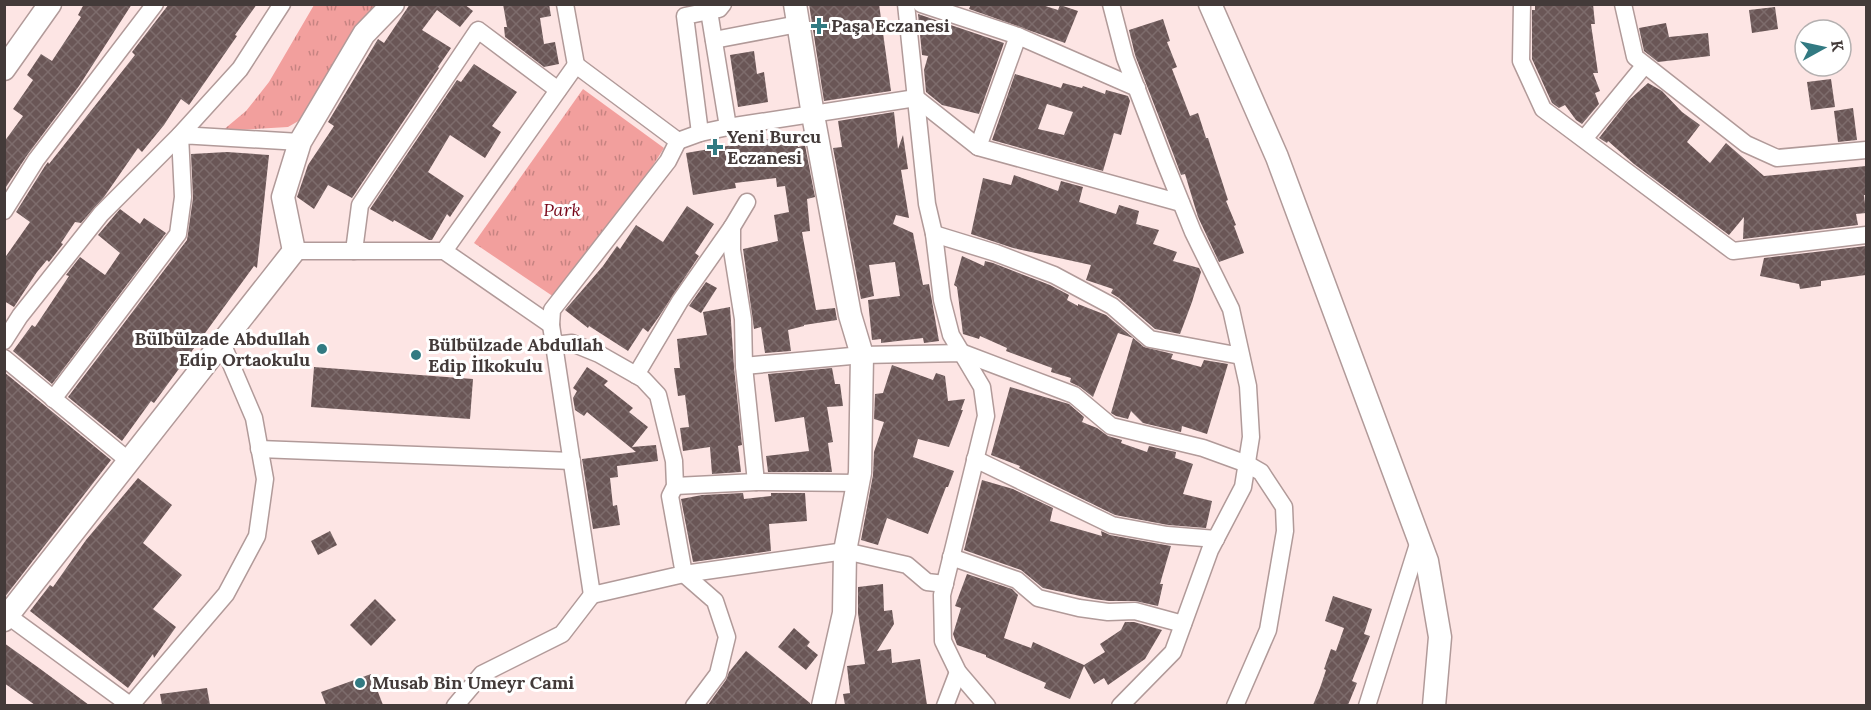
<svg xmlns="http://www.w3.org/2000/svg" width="1871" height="710" viewBox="0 0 1871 710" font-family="Lora,serif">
<defs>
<pattern id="park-tufts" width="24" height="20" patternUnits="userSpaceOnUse" patternTransform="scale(1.5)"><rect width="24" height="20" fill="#f29f9d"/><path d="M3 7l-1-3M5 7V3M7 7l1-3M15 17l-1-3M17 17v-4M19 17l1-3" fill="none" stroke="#c68381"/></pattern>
<pattern id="building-cross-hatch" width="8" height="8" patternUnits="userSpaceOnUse" patternTransform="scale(1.5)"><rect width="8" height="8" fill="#6a5656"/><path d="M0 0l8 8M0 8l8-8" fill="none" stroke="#7d6c6c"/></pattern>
</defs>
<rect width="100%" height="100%" fill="#fde5e4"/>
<g fill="url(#park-tufts)">
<path d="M314 5H382L302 119 288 127 222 131 246 111 269 82Z"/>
<path d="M583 89 664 148 607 238 554 297 474 243Z"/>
</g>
<g fill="url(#building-cross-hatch)" fill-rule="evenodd">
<path d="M84 4H132L79 86 28 154 4 190V142L23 116 13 109 33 80 27 75 41 54 52 61 81 17 78 15Z"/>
<path d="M169 4H257L235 35 237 36 189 105 181 99 164 125 142 152 138 148 104 197 81 223 75 222 61 243 63 244 49 262 47 260 37 272 14 307 4 301V259L30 222 16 212 45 166 48 162 49 164 135 55 132 52Z"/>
<path d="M410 4H464L473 11 460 27 437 10 422 30 451 48 438 67 439 68 352 198 328 185 314 209 297 197 308 165 334 126 328 122 378 39 384 43Z"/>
<path d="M503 4H549L551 16 540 18 544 44 555 42 559 64 544 67 505 37 504 27H507Z"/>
<path d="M809 4H879L891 91 824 101Z"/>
<path d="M971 4H1039L1058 10 1060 5 1078 11 1065 43 969 9Z"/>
<path d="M1535 4H1593L1595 24H1591L1598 73H1593L1600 91 1595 93 1599 104 1582 124 1576 120 1565 105 1559 108 1552 103 1532 59V10H1535Z"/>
<path d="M1775 7 1778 29 1752 33 1749 10Z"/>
<path d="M918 14 1004 43 979 114 942 105 926 92 924 70 928 56 922 55Z"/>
<path d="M1163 19 1170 41 1167 42 1177 67 1172 69 1190 116 1198 113 1206 138H1208L1228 200 1226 201 1236 225 1234 226 1244 253 1219 262 1198 217 1185 174 1181 175 1174 156 1135 55 1129 30Z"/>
<path d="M1666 23 1669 37 1708 33 1710 56 1658 62 1644 51 1639 28Z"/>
<path d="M754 51 757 74 764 72 768 102 738 107 730 55Z"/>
<path d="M474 64 517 92 492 126 501 132 485 158 450 135 428 172 464 196 450 217 447 214 432 240H429L394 220 393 222 370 209 457 80 461 82Z"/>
<path d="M1015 74 1061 88 1063 83 1082 88 1083 86 1105 94 1106 90 1128 96 1130 101 1121 135 1114 133 1103 171 992 140ZM1047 104 1073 112 1064 135 1038 129Z"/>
<path d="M1831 79 1835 107 1811 110 1807 82Z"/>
<path d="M1648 83 1662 91 1682 112 1700 125 1687 142 1710 163 1726 143 1764 176 1866 166V195H1864L1866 213 1856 214 1858 225 1743 239 1744 217 1729 235 1634 164 1608 141 1607 143 1599 138 1628 101Z"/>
<path d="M1853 108 1857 140 1838 142 1834 111Z"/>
<path d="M894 112 898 149 903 135 908 169 901 170 909 218 896 215 893 224 913 233 923 285 929 284 939 341 924 343 923 338 881 343V339L872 340 868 300 900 296 895 262 869 265 874 296 861 299 833 148 842 147 838 121Z"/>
<path d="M796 134 798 147 805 145 815 197 807 199 810 231 802 232 816 310 835 308 837 320 804 325V326L788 330 791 351 765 353 761 327 754 329 743 249 778 241 774 215 789 212 785 186 777 187 776 178 735 183 736 188 693 195 686 153 739 144V142L759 140V141Z"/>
<path d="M227 152 269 155 257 268 254 266 154 403 151 401 122 441 68 397 187 240 193 198 191 154Z"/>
<path d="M1014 175 1058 191 1061 181 1083 187 1079 202 1116 214 1119 205 1139 211 1136 224 1159 230 1153 244 1177 252 1173 261 1199 268 1201 272 1192 302 1180 334 1155 329 1119 298 1111 293 1113 289 1086 280 1091 265 1013 248 971 234 983 178 1011 185Z"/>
<path d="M687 206 714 224 695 253 699 256 658 318 648 332 643 328 628 351 589 326 588 328 565 310 603 266 617 246 620 249 636 225 663 242Z"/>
<path d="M120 209 140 224 144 218 166 233 52 384 13 351 32 325 35 327 69 276 66 275 80 257 105 275 120 253 98 235Z"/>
<path d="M1866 246V275L1821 281V286L1800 289 1799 284 1760 276 1764 258Z"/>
<path d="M962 256 984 266 985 261 993 263 1050 285 1069 295 1067 300 1078 306V304L1106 315 1144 347 1173 354 1171 359 1201 367 1204 360 1228 364 1207 434 1182 426 1181 432 1143 423 1131 411 1128 419 1116 416 1111 413 1133 338 1118 333 1093 397 1080 387 1070 382 1071 378 1051 372 1052 368 1006 351 1007 348 980 336 979 339 963 334 957 287 954 285Z"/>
<path d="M706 282 717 288 701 313 689 306Z"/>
<path d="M730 307 734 367 742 445 738 446 741 472 712 474 710 447 683 451 680 428 689 427 685 395 678 396 674 368H680L677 339 707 335 703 312Z"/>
<path d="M892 365 933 380 936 373 945 376 948 401 965 399 961 410H963L949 447 918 439 913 457 954 471 948 487H946L928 534 887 518 878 545 861 540 873 475 874 452 884 422 874 419 875 394 883 393Z"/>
<path d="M314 367 473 379 470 419 311 407Z"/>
<path d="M587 367 608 381 604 385 633 408 629 412 648 427 632 447 656 445 658 461 617 466 618 477 610 478 613 506 617 505 620 525 593 529 582 459 636 452 587 412 584 416 575 410 573 398 577 391 573 388Z"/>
<path d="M832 368 835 384H840L843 406 827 407 833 442 828 443 832 472H768L766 456 809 451 804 417 775 422 768 374Z"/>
<path d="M4 372 111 460 4 598Z"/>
<path d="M1010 387 1069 404 1084 417 1082 422 1097 428 1108 436 1122 440 1121 443 1147 452 1149 446 1176 452 1175 458 1193 464 1183 494 1212 501 1206 528 1168 525 1115 515 1019 468 1020 466 991 455Z"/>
<path d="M138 478 172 505 143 543 182 575 153 609 176 627 154 658 153 654 128 688 30 611 50 585 53 587 86 540Z"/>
<path d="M982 480 1013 489 1053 508 1050 521 1102 536 1101 531 1110 535 1171 546 1160 584H1163L1158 606 1135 601H1109L1094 599 1043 588 1021 570 964 550Z"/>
<path d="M743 493 744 499 771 496V493H805L807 521 769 524 771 551 693 562 681 499 702 495Z"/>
<path d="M330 531 337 545 318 555 311 541Z"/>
<path d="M967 574 1012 589 1018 595 1004 638 1031 648 1033 642 1084 665 1105 652 1100 644 1121 630 1125 622H1134L1162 630 1145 659 1108 685 1104 678 1094 684 1084 666 1070 699 1044 688 1046 683 986 657V655L957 645 953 634 961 608 955 606Z"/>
<path d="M883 584 884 611 892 610 894 624 877 651 891 649 892 663 920 659 927 705H845L843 694 850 693 847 666 865 664 858 613V587Z"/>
<path d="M1333 596 1372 609 1364 634 1370 636 1352 681 1357 683 1348 705H1313L1320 688 1326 670 1324 669 1331 649 1336 651 1344 628 1325 621Z"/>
<path d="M375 599 396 620 371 646 350 625Z"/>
<path d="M794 628 810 642 807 646 818 655 806 670 778 647Z"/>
<path d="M4 643 39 668 89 705H35L4 683Z"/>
<path d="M746 651 810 703V705H708L726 680 729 672Z"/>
<path d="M371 674 383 705H326L321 692Z"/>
<path d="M207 688 210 705H162L160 694Z"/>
</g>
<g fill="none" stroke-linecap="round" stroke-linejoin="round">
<g stroke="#b19a99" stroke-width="19">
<g id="street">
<path d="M565 4 576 65"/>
<path d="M906 4 927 204 934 234 942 300 951 335 982 387 986 416 942 595 943 641 958 672 987 706"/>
<path d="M921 4 1018 36 1137 88"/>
<path d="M1111 4 1125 58 1164 160 1193 232 1231 309 1248 386 1251 437 1243 487 1210 550 1173 652 1120 706"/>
<path d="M1522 4 1521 61 1543 109 1733 251 1866 235"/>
<path d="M1623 4 1635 57 1746 144 1777 158 1866 150"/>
<path d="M709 11 728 127"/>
<path d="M1018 36 978 147 1181 203"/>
<path d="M714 40 798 24"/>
<path d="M700 133 685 16 719 9 723 4"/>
<path d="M1584 139 1644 66"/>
<path d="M678 141 700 133 728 127 916 98 978 147"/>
<path d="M747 202 732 227V250L743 319 744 366 756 482"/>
<path d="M4 211 36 160 155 4"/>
<path d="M934 234 996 253 1054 275 1112 306 1150 339 1241 356"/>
<path d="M294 251H444L551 325 552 310 668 161 678 141 576 65 444 251"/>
<path d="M354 251 360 205 478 30 558 90"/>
<path d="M551 325 592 595 684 574 670 496 675 486 674 461 658 395 643 379 599 354 572 343 554 345"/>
<path d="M4 341 20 316 101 214 180 135 240 69 282 4"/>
<path d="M4 358 129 461"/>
<path d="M744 366 862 355 963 353 1074 395 1111 426 1203 448 1247 464 1261 472 1284 507 1285 531 1268 630 1235 706"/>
<path d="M636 375 680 301 732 227"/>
<path d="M53 399 178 234 183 197 180 135 300 142"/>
<path d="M259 449 572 461"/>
<path d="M975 459 1112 525 1167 535 1216 539"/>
<path d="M675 486 756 482 859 483"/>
<path d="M951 557 1017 580 1038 598 1079 608 1108 612 1135 611 1183 624"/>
<path d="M684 574 845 551 907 565 927 582 945 584"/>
<path d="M684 574 715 601 727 637 718 674 694 706"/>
<path d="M4 613 131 706"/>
<path d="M131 705 226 594 257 536 265 479 254 418 222 343"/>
<path d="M455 706 482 674 562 634 592 595"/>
<path d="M945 706 958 672"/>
<path d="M1367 706 1419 541"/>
</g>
</g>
<g stroke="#b19a99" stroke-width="25">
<g id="secondary">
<path d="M795 4 813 115 850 315 862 355 860 473 845 551 844 613 823 706"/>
<path d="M1210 4 1277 157 1427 561 1440 637 1434 706"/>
<path d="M4 69 50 4"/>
<path d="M4 620 294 251 283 197 300 142 364 34 393 4"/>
</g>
</g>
<use href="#street" stroke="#fff" stroke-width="16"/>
<use href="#secondary" stroke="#fff" stroke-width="22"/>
</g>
<g fill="#327a82" stroke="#fff" stroke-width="2">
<path d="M816 17h6v6h6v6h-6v6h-6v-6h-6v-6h6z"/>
<path d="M712 138h6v6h6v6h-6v6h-6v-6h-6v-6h6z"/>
<circle cx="322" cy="349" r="6"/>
<circle cx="416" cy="355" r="6"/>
<circle cx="360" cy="683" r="6"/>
</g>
<g text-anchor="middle" stroke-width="6" stroke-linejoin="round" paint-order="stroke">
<g font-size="18" font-weight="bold" fill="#433a39" stroke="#fff" text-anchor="start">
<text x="831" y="32">Paşa Eczanesi</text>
<text x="727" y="143">Yeni Burcu<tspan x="727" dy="21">Eczanesi</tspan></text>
<text x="310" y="345" text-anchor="end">Bülbülzade Abdullah<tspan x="310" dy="21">Edip Ortaokulu</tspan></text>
<text x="428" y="351">Bülbülzade Abdullah<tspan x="428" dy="21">Edip İlkokulu</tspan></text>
<text x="372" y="689">Musab Bin Umeyr Cami</text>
</g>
<g font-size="18" font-style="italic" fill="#79091c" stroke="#fff">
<text x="562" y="216">Park</text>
</g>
</g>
<rect width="1871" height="710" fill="none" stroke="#433a39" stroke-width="12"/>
<g transform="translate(1823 48) rotate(82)"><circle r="28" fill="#ffffff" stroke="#b4b0b0" stroke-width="1.5"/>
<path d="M0-4.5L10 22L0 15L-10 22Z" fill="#327a82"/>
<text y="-9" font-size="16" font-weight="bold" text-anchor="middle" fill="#433a39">K</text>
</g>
</svg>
